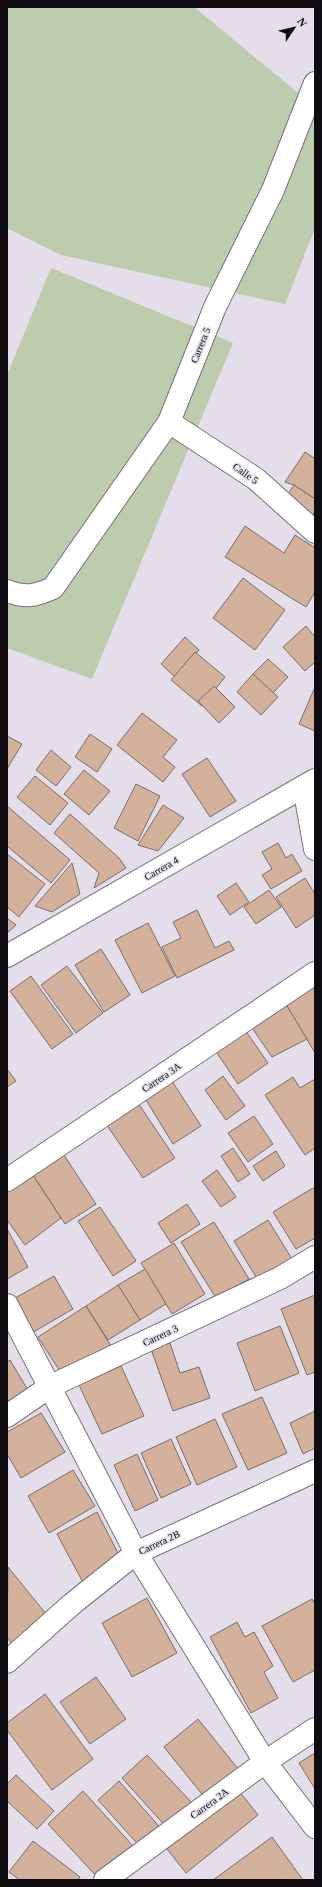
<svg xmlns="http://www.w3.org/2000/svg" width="322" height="1887" viewBox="0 0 322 1887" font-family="'Times New Roman',serif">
<rect width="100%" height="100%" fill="#e3dee9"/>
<g fill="#bcccac">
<path d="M7 7H194L315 107V228L285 304 61 255 7 228Z"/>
<path d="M51 268 233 343 92 679 7 648V375Z"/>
</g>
<g fill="#d3b19a" stroke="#796f69">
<path d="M305 452 314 458 315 456V499L294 485 285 482Z"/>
<path d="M294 485 315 499V512L311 518 284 500Z"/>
<path d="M245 526 284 553 295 535 315 548V592L306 607 225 557Z"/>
<path d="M243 578 285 610 255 650 213 618Z"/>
<path d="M306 626 315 637V662L305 671 283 647Z"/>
<path d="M185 637 199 650 175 677 161 664Z"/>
<path d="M195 652 225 677 202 706 171 680Z"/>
<path d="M268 659 288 677 272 694 253 674Z"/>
<path d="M253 674 278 697 261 715 237 692Z"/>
<path d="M214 686 235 707 219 723 198 701Z"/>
<path d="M315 687V731L299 724Z"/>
<path d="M142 713 177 740 163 757 175 767 163 782 117 745Z"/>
<path d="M90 734 112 749 97 772 75 757Z"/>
<path d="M7 736 22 744 7 769Z"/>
<path d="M51 750 71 767 56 786 36 770Z"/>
<path d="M207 758 236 801 210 817 182 774Z"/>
<path d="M84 770 110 791 89 815 64 794Z"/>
<path d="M35 776 68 803 50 825 17 797Z"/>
<path d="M136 784 160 796 138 841 114 828Z"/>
<path d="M163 805 184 818 158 851 138 845Z"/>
<path d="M7 806 70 860 51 883 7 846Z"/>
<path d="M70 814 119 858 126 868 94 888 99 873 54 833Z"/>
<path d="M278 843 286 858 292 854 302 871 271 889 262 875 272 869 262 852Z"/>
<path d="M7 854 45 884 19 917 7 907Z"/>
<path d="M72 863 80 894 52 912 35 906Z"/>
<path d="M305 878 315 894V915L296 928 276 897Z"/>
<path d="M236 883 249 902 230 915 217 896Z"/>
<path d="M269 890 281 907 256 924 244 907Z"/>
<path d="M197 910 215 948 229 941 234 950 177 978 162 947 181 938 173 922Z"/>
<path d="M7 918 16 925 7 933Z"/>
<path d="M148 923 175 976 142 993 115 940Z"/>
<path d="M101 949 130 995 104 1012 75 965Z"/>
<path d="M67 966 103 1013 76 1033 41 985Z"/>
<path d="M31 976 73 1034 52 1049 10 991Z"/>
<path d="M315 982V1053L284 1001Z"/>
<path d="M284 1001 307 1039 272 1057 248 1022Z"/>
<path d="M243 1027 268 1063 238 1084 213 1047Z"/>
<path d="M7 1069 16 1081 7 1087Z"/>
<path d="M223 1076 245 1106 226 1120 205 1090Z"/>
<path d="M293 1077 300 1088 315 1079V1148L305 1155 265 1095Z"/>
<path d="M170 1078 201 1126 173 1144 143 1095Z"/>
<path d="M136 1100 175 1158 143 1178 104 1121Z"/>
<path d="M254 1116 273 1144 248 1162 228 1133Z"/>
<path d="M233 1148 250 1174 238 1182 221 1156Z"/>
<path d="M60 1149 96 1204 65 1224 29 1169Z"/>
<path d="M276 1151 285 1166 263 1181 253 1166Z"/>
<path d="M29 1169 61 1218 25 1245 7 1220V1186Z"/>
<path d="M217 1170 236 1197 221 1207 202 1181Z"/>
<path d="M313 1188 315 1190V1238L296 1249 273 1212Z"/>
<path d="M187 1204 200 1224 171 1243 158 1223Z"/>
<path d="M100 1207 136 1261 113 1276 78 1221Z"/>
<path d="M268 1220 292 1259 258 1280 234 1241Z"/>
<path d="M214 1222 249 1279 216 1298 181 1242Z"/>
<path d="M7 1229 28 1267 7 1279Z"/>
<path d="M174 1243 205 1294 172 1314 141 1263Z"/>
<path d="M145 1269 166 1304 140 1320 118 1285Z"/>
<path d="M54 1276 73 1309 30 1334 10 1301Z"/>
<path d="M118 1285 140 1320 108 1340 86 1306Z"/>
<path d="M315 1295V1372L307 1375 281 1309Z"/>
<path d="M86 1306 111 1346 63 1376 38 1337Z"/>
<path d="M280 1326 299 1373 255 1391 237 1343Z"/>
<path d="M170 1343 180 1373 199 1367 210 1398 173 1411 151 1349Z"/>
<path d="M10 1360 28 1390 7 1402V1362Z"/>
<path d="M121 1366 144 1416 102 1434 79 1385Z"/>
<path d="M262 1397 287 1453 248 1470 222 1414Z"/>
<path d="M315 1411V1448L303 1454 290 1423Z"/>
<path d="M41 1413 65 1452 21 1478 7 1454V1432Z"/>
<path d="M215 1419 237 1467 197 1485 176 1437Z"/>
<path d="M171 1439 191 1484 161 1498 141 1453Z"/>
<path d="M137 1454 158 1500 135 1511 114 1465Z"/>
<path d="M73 1470 95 1506 49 1533 28 1496Z"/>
<path d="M97 1512 122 1561 86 1588 57 1534Z"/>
<path d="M8 1567 51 1620 16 1649 7 1637Z"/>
<path d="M147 1598 177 1653 132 1677 102 1623Z"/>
<path d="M312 1599 315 1604V1670L293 1682 262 1626Z"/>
<path d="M237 1622 245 1637 254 1632 273 1666 264 1672 278 1698 251 1713 210 1637Z"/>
<path d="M96 1677 126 1719 90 1744 60 1702Z"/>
<path d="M45 1694 93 1759 52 1790 7 1730V1723Z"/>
<path d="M198 1719 239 1770 205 1798 164 1747Z"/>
<path d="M313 1754 315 1756V1789L299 1763Z"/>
<path d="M147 1755 194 1805 168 1829 122 1778Z"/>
<path d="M16 1775 54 1811 37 1829 7 1801V1784Z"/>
<path d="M119 1781 164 1832 143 1850 98 1800Z"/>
<path d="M235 1786 258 1815 186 1873 163 1844Z"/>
<path d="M83 1791 134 1847 99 1879 48 1824Z"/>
<path d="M272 1837 303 1880H213Z"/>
<path d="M33 1841 80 1877 78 1880H20L9 1872Z"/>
</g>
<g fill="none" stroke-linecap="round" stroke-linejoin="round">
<g stroke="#76727b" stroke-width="24">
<g id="minor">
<path d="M169 422 256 479 315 532"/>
<path d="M7 591C26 598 35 596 53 588L169 422 215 307 273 190 315 83"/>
<path d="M304 787 315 849"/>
<path d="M7 956 315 780"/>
<path d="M7 1180 315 973"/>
<path d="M7 1305 136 1553 265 1762 315 1827"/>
<path d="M7 1416 51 1386 280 1278 315 1257"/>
<path d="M7 1662 72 1604 136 1553 315 1471"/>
<path d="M105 1880 265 1762 315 1729"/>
</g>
</g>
<use href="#minor" stroke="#fff" stroke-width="22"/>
</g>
<g text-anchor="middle" stroke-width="3" stroke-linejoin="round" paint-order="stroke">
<g font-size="10" fill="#0e0c10" stroke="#e3dee9">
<text transform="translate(200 345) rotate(-68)" y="4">Carrera 5</text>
<text transform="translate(246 473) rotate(35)" y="4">Calle 5</text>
<text transform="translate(161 868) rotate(-30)" y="4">Carrera 4</text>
<text transform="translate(161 1077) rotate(-34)" y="4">Carrera 3A</text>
<text transform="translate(160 1335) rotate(-25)" y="4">Carrera 3</text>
<text transform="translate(159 1542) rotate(-25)" y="4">Carrera 2B</text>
<text transform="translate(209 1803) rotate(-36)" y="4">Carrera 2A</text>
</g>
</g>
<rect width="322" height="1887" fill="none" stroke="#0e0c10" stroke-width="16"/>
<g transform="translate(294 28) rotate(55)" stroke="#e3dee9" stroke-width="3" paint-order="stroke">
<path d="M0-3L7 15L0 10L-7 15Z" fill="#0e0c10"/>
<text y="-6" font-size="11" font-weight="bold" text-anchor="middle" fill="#0e0c10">N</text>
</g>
</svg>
